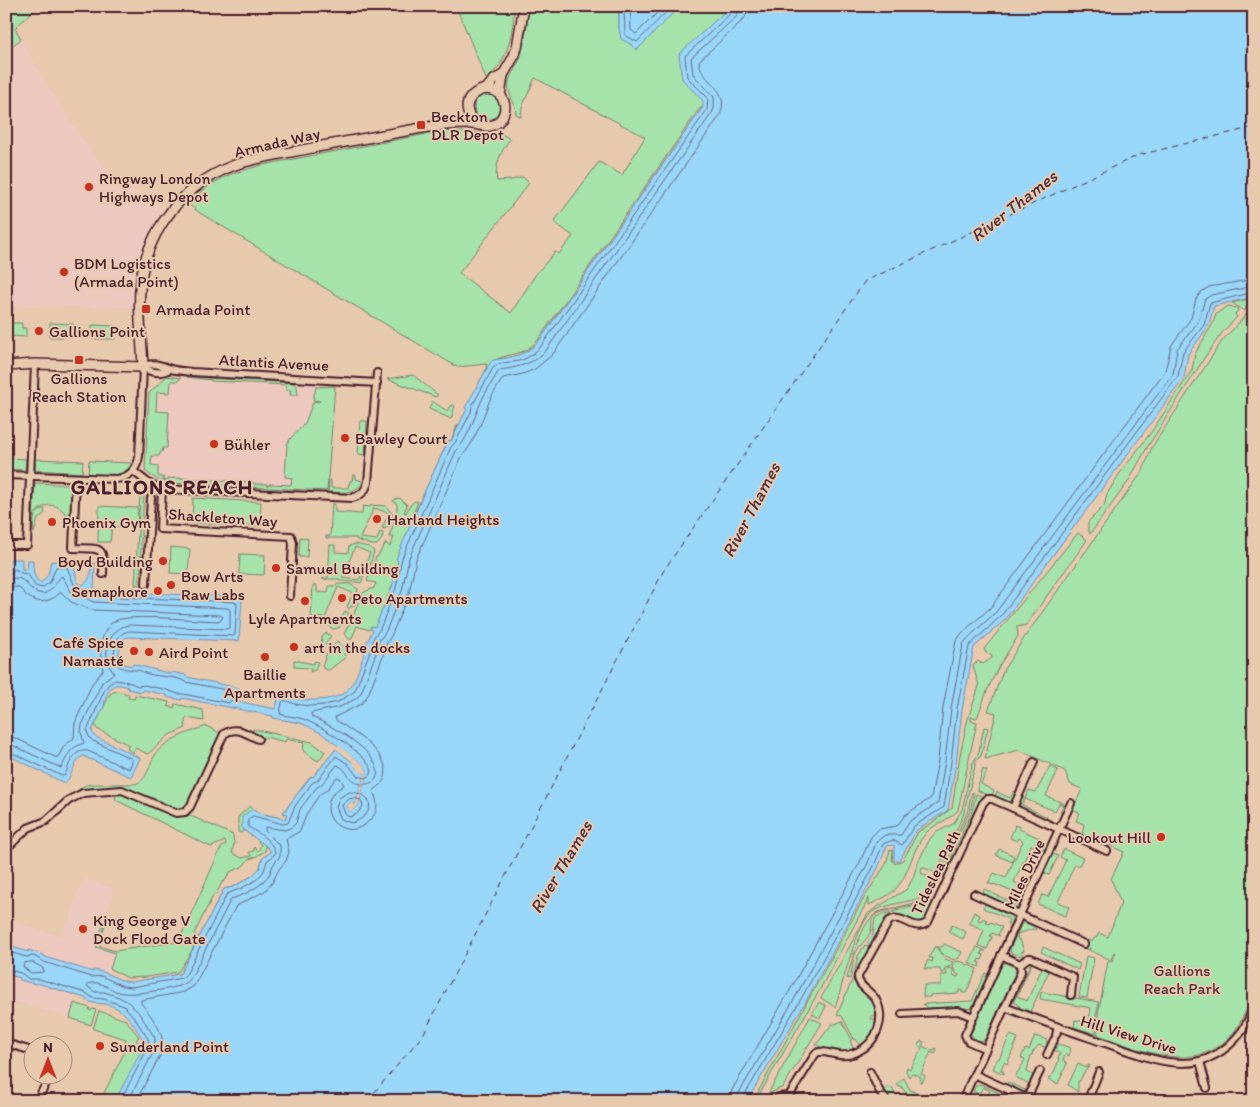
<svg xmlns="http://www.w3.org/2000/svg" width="1260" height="1107" viewBox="0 0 1260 1107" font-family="Itim,sans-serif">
<rect width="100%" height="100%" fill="#e7c9ae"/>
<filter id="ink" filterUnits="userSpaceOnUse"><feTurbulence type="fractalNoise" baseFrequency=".02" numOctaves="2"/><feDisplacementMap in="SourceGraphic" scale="10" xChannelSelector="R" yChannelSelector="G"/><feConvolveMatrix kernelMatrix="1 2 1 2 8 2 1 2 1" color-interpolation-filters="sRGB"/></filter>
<g filter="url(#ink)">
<g fill="#ecc8be">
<path d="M21 39 47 85 83 140 114 179 164 209 149 232 139 258 133 283 134 308 6 306V51Z"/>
<path d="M168 377 335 386 328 492 171 484 157 479 146 469 149 392Z"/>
<path d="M86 879 114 888 96 947 115 953 108 975 104 972H93L44 957V955L35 951H29L28 952 6 945V920L61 936 65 923 69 921 80 886Z"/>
<path d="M6 974 20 978V980L27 983 35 984 36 983 76 996 70 1018 6 999Z"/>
</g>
<g fill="#a5e3aa" stroke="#78816a" fill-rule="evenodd">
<path d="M6 6H38L15 28 21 39 6 51Z"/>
<path d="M456 6H515C512 32 509 63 486 79Z"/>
<path d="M530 6H619V28L677 9V6H940L544 401 475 390 485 372 487 364 457 367 200 213 187 203 213 183 231 174 262 165 443 131 502 134 510 139C501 151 494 166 497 181L512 180 523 177 529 183 459 273 511 313 536 274 555 252 559 254 573 236 554 222 599 162 622 175 645 137 535 78 522 107 521 117 516 114C516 102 506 93 509 81 512 71 520 63 522 52 526 38 527 21 530 6ZM700 108H702L539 341C527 354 514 358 497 359 515 352 523 356 538 340Z"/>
<circle cx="487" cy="107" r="13"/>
<path d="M1254 298V306L1247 305 1245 311 1232 303Z"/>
<path d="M1228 306 1237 308 1238 311 1235 314 1237 317 1222 333 1205 357 1148 446 1128 482 1090 534 1088 529V522L1104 506 1107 494 1120 473 1152 431 1192 370 1195 354 1213 323 1216 314Z"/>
<path d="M1254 311V1000C1244 1009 1242 1023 1233 1033 1195 1077 1143 1050 1098 1035L1097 1020 1108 961H1112L1116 953 1114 952 1111 960 1089 950 1090 948 1087 950 1085 948 1088 940 1092 942 1094 938H1096L1099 933 1108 937 1121 903 1111 879 1124 852 1109 845 1108 847 1082 835 1084 824 1076 821 1080 813 1073 809 1082 789 1070 784 1065 771 1019 750 985 759 996 713 988 711 1004 669 1024 638 1130 489 1143 471 1152 447 1222 341 1246 315Z"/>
<path d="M8 323H22V328H26V337L8 336Z"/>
<path d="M50 323 73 324V337H49Z"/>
<path d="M92 325 116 326 115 339H92Z"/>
<path d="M413 375 438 395 436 397 387 379Z"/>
<path d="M167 376 181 378 177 381H171L170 393 157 392 156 411 169 412 167 448H163L162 452H161L159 456H152L151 465 158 466V476L164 478V481H168V479L176 478 253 482 254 484H267V486L270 484 291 485 292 478 285 477 287 444 290 439 305 423 313 402 320 401 313 400 316 387 335 386 327 491 170 483 156 479 145 471 149 393Z"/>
<path d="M187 377 293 383 297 386 298 395H290L291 390H286V385L211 381V380Z"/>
<path d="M432 401 447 411 453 404 455 406 451 419 429 409Z"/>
<path d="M360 421H367L366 436 359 435Z"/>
<path d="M458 424 375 628 371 626 369 630 357 626 351 640 344 634 354 614 360 597 364 592 374 588 376 583 367 581 376 557H377L386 543 390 547 394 537H389L397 515V504L393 501 397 498 401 499 407 505 404 512 406 513 410 505 415 501 418 502 413 514 414 515 448 441H451Z"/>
<path d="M359 440H366L365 455 358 454Z"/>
<path d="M6 458 26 459 25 470 6 469Z"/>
<path d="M35 459 83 461 82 473 35 470Z"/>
<path d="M89 461 131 463 130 467 121 475 88 474Z"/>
<path d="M353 475H356V479L362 481V484C352 495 341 492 328 492L329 480 331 481V488H348L350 481H352Z"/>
<path d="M35 483 71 485 70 520C62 506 48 498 35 514L44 508 45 513 38 519 34 533 33 525 35 515 33 517Z"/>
<path d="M140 495H144L142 526H148V528H141V536H147V537H141V546H146V548H141L140 556H145V558H140V568H145V570H140L139 585H135Z"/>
<path d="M193 498 261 502 260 526 192 523Z"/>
<path d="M332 504H335V512L362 514 363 506 370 507 371 505 386 506 393 515 390 526 386 527 385 529 382 528 389 513 374 508 360 538 377 540 380 532 383 533 382 539 377 545H372L357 540V538H326V536H330Z"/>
<path d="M99 506 138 508 137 527 112 526 110 542H98Z"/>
<path d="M1078 533 1087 540 1026 625 1017 627 1018 636 999 666 987 691 977 718 971 717V721L977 722 958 810C948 821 934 824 926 833 911 850 910 875 894 891 887 897 877 901 869 905V898L818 993 756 1100 753 1101 864 898 886 864 890 850 893 851 892 860 895 864 903 860 918 832 932 823 952 808 960 755 967 722 979 686 973 666 978 661 983 664 992 658 991 654 986 653 984 649Z"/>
<path d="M300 537 308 539 307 557H299Z"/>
<path d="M355 544 369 547 374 551 370 566H367L366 568H364L370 553 355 547 342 578 359 580 363 571 365 572 361 583C354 581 346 583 339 580V579H322L328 578 330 545H335V552L348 553 349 546Z"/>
<path d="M171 547 190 549 188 574 170 573Z"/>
<path d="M240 554 265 555 264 575 239 574Z"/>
<path d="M338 584H350L358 589 353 606H351L349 609 347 607 353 593 338 587 325 618 341 619 345 611 349 613C346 620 342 629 333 629L326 624 318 622 319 618H324L311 617 313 585H317V592L328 593 329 586H336Z"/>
<path d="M326 633 331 636 321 652 322 637Z"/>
<path d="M337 641 347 650 344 655 346 657 329 670 324 669 322 666 327 653Z"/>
<path d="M294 660 313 664 315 661 318 662 315 670 310 672 311 668 294 667Z"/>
<path d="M116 691 129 694 128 698 134 699 135 695 169 702 168 706 174 708 175 704 203 710 204 721 187 718 185 720 186 728 169 735 148 754 135 748 133 753 127 749 129 745 97 729 95 725 110 694Z"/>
<path d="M206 726 220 733 187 803 182 808H175L122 786 79 789 86 785 93 784H136C149 778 148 766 155 755 166 738 189 733 206 726Z"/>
<path d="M984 727 988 728 981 756 976 761 963 816 936 873 922 867 921 873 935 880 928 895 923 898C910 901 885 905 874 911 856 921 843 986 835 1007L821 998 867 915 871 911 907 889 913 878 918 862 930 839 935 833 953 824 962 810 972 764 978 755Z"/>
<path d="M253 729 312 742 325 752 318 761 303 751 304 743 286 739 285 742 266 737 262 739 252 734Z"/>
<path d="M336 749 266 965 164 977 180 974 182 971 224 889 233 887 252 876 260 868 262 859 271 851 264 844 266 847 265 851 255 857 249 859 242 867 230 872 225 881 222 882 216 895 214 894 194 934 198 937 191 952 178 972 147 977 128 978 110 969 115 953 96 947 106 915H108L99 946 115 951 181 941V936L221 848 226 844 225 841 211 847 116 800 115 793 126 795 178 817 191 816 233 835 234 844 232 853 242 858 251 856 249 852 254 851V847L258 851 261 845 258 842 259 840 243 830 241 833 238 832V817L250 806 259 813 285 819 287 814 283 813 311 776 313 777Z"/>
<path d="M1050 766 1058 770 1046 796 1063 803 1064 808 1062 813 1060 812 1063 805 1059 803 1055 811 1025 799 1022 805 1047 817 1046 819 1021 807 1020 804 1023 798 1025 799 1029 790 1036 792Z"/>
<path d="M983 769 987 771 981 784 994 791 991 797 977 790Z"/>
<path d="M1014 791 1016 792 1010 805 994 798 997 792 1010 798Z"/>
<path d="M972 792 974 793 970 811 941 874 939 873 967 813Z"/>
<path d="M976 794 984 797 947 877 943 875 972 812Z"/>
<path d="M1014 825 1020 827 1019 829 1042 839 1039 847 1043 849 1046 843 1047 844 1045 850 1031 845 1014 882 1021 886 1017 894 994 884 993 885 988 883 994 873 1006 878 1023 841 1018 838 1017 841 1010 838 1015 826Z"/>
<path d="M999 849 1014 856 1012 862 996 855Z"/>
<path d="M1064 849 1083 858 1079 866 1075 864 1058 902 1069 907 1065 916 1038 904 1042 895 1048 897 1066 860 1060 857Z"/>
<path d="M1053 854 1058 856 1049 875 1044 873Z"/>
<path d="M942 885H943L927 921 916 925 892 912 932 902Z"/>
<path d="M984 889 1016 905 1018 901H1020L1017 907 1015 908 983 893Z"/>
<path d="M930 898 931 899 929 901 878 913C868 919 874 924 870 933 867 940 860 945 856 952 852 961 853 970 850 979L847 978C853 959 860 923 878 912L927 900Z"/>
<path d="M985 904 1011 916 1012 919 1011 923 1007 924 1009 919 983 908Z"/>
<path d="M891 912 873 946 867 943 873 935 875 918 880 915Z"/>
<path d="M974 912 980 915 978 920 981 921 983 918 987 920 986 922 989 924 991 922 1002 927 998 935 1000 936 992 933 990 936 992 937 987 949 978 945 984 930 969 923Z"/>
<path d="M1022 923H1026L1036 928 1035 930 1033 929 1017 934 1018 940 1020 939 1024 951 1021 952 1023 956H1021L1011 953 1010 949Z"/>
<path d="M952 925 966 932 963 939 949 932Z"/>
<path d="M944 944 962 952 959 958 954 960 944 955 937 947H942Z"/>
<path d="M865 945 871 948 853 981C868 991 874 998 878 1015L871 1016V1019H878L874 1033 862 1048 856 1039H854L842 1016 837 1015 853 978 858 956Z"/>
<path d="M935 946 945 959 953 962 951 966 945 968 944 973H941L940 969H924L928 960 932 962 933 959 929 957Z"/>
<path d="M977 947 986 951H982L981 954 984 955 982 960 979 959 978 962 980 963 979 967 969 963Z"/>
<path d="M1043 947 1080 964 1078 970 1041 952Z"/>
<path d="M1086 956 1094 958 1087 998 1079 997Z"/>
<path d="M960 961 977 969 966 993H962V990H959V993L930 995V997H923L924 985H941V975H947L946 971 948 968 953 969V975L958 977 959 975 956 973 953 967 955 962Z"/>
<path d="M1031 962 1032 963 1017 996 1027 1001 1042 968 1049 971 1030 1012 1020 1008 1019 1005 1018 1006 1014 1001Z"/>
<path d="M1005 963 1015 967 1016 971 986 1037 984 1040C980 1042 972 1038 971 1034L1002 964Z"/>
<path d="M985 973 988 974 971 1009 960 1007 927 1008 923 1004 972 1001Z"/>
<path d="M1041 992 1099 1002 1095 1021 1089 1020 1091 1008 1040 999Z"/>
<path d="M819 1002 826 1006 820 1018 812 1014Z"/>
<path d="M74 1003 90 1008 89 1010 90 1011 93 1009 96 1010 91 1025 70 1018Z"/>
<path d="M99 1011 126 1020 139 1037 136 1040 138 1042 144 1044V1042L175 1101H100L127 1047 125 1043 126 1039 93 1029Z"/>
<path d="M810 1017 822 1023 783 1087 768 1094Z"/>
<path d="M1075 1020 1096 1023V1034L1074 1027Z"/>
<path d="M842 1021 852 1040 850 1041 855 1052 839 1054 816 1045 832 1024H835Z"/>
<path d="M1010 1035 1018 1038 1007 1064 1004 1062 1001 1070 1004 1072V1074L993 1069 997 1059H999Z"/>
<path d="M1035 1036 1047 1040 1046 1043 1050 1044 1047 1048 1039 1045 1033 1052 1029 1062 1027 1072 1033 1075 1034 1078 1027 1094 1007 1084 1008 1082 1027 1091 1030 1084 1015 1077 1025 1060 1021 1058 1025 1049 1029 1050Z"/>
<path d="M921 1041 924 1042 922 1046 933 1051 935 1048 937 1050 935 1054 931 1052 921 1074 925 1076 923 1081 920 1082 921 1077 912 1073 909 1077 906 1071 907 1067 910 1069 922 1048 918 1045Z"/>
<path d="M1055 1043 1071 1048 1069 1056 1066 1054 1063 1060 1067 1063 1058 1084 1048 1079 1054 1073 1059 1059 1058 1058 1060 1054 1053 1049Z"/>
<path d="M1078 1064 1086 1068 1088 1065 1090 1066 1084 1072 1080 1081H1078V1092L1068 1085Z"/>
<path d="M904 1078 910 1090 927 1097 923 1101H912L901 1086 899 1087 897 1084Z"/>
<path d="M980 1084 999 1093 996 1101H984L986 1097H989L988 1095 990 1091 983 1087 979 1094 973 1091 976 1086Z"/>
<path d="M890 1086 901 1101H893L885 1090Z"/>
</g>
<g fill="#98d6fa" stroke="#798da7">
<path d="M619 6H677V9L637 50 632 45 621 39 619 28Z"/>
<path d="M731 6H1254V297L1214 306 1208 327 1188 354 1184 378 1005 620 974 647 962 710 956 763 948 810 917 830 899 861H894V845L887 846 877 870 806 1001 747 1101H115L144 1046V1042C134 1025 126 1008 105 1004 98 1003 92 1004 86 1000L85 998 37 983 35 984 20 980V978L6 974V945L28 952V950L44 955 45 957 93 972V970C107 971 117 981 131 982L180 974 224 889 233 887 252 876 260 868 262 859 271 851 265 845 242 829V817L252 809 259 813 285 819 287 814 283 813 311 776 313 777 336 749 356 765 355 767 365 773 356 803 355 805 352 802 347 806 350 812 358 806 367 772 364 765 321 733 301 723 273 718V716L182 698 181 700 167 697V695L143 690 141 692 128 689V687C124 686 119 684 115 685 109 687 104 701 104 707L92 730 93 734 96 737 140 758 131 777 83 756C72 761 74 777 64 783L6 754V575L10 559H22V569H27L28 560H33C33 568 33 579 41 583L48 575 51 561 74 562V568L78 583 82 585C90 582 92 572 91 564L95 563 94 591 241 597 242 599 239 641 127 637C120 641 118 652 119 660L124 664 132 666 133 664 171 674 172 672 185 675 187 677 239 688 236 701 275 709 280 694 294 697 295 699C311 701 341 702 351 686 358 676 361 661 366 649L364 648 373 630 370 629 372 626 375 627 392 587 398 561 396 559 423 495 448 441H451L467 409 465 408 490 363 493 360C511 357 526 356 539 341L703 107V101L682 79 679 54Z"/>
</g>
<path fill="#e7c9ae" d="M338 745 364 765 367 772 358 806 350 812 347 806 352 802 355 805 356 803 365 773 359 772 351 760 336 749Z"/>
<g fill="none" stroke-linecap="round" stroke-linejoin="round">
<g stroke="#69687e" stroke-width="1">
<path d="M624 6 625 35 637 42 672 6"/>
<path d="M630 6 631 30 636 34 664 6"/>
<path d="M6 574 10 573 15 569 21 573 28 574 35 586 42 588 50 582 56 567H67L75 587 81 590 88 589 94 596 235 602 237 604 235 634 234 636 130 631C122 632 118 636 116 643 111 664 116 669 136 670 141 670 144 673 148 674 159 677 177 676 186 682L231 691 233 693 231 701 229 703 183 694H178L167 690 144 685 138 686 128 682 115 680 109 684 104 691 87 731 89 737 93 741 132 759V762L129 769 88 751C73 749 70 763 65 775L62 776 6 750"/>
<path d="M6 580C9 580 12 578 15 578 27 577 28 593 43 594 54 591 55 581 62 576L72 593 84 597 93 602 228 608 230 610V627L227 629 129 625C113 627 103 647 108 663 109 667 112 670 114 673L102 682 82 725 81 732 84 743C68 749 69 754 61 768L12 745 6 744"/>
<path d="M6 588 19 587C26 597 37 606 51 599 55 598 58 594 61 592L71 602 92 610 220 615 223 617 220 621C200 621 129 613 115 621 99 630 99 655 103 670L92 684 75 723 74 738 64 746 58 757H55L15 738 6 736"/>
<path d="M350 792C379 793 373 818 351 823L341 819 336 807 339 798Z"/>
<path d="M354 798 361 800 363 806 357 814 349 817 345 814 342 805 349 799Z"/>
<path d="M6 951 26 957 34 956 44 962 91 977 101 976 123 986 132 987 182 978 187 973 227 894 242 888 256 880 264 871 267 861 275 854C275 842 257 832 248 827V819L253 816 283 824 288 823 295 806 312 783 318 780 336 756 348 764 357 776 366 778 370 776 372 771C366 752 321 726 303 719 295 716 288 717 280 714L282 702 285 700 295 704 309 706 324 705 338 702 355 691 370 651 374 637 380 629 396 588 402 558 451 447 455 443 471 412 472 406 493 368C499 361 510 363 519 361 529 358 536 352 542 345L707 110 708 98 687 77 685 56 732 12 734 6"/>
<path d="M32 962 43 968V972L31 973 23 967 24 963Z"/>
<path d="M6 969 21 973 29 979H39L86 993 93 998 104 999 124 1006 134 1017 148 1039 149 1046 120 1101"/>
<path d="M128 1101 154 1051 155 1038 139 1013 128 1002 119 997 104 992H95L88 987 87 984C102 979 109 991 123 993 134 995 174 989 184 984 188 983 190 979 192 976L231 899 245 894 260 885 269 875 273 865 280 856V846L265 831V827L285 830 292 827 296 823 300 809 316 788 322 784 337 765C349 769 346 781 361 784 368 784 371 784 376 779 387 755 330 725 312 717L311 713 340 707 357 698 361 693 376 653 379 641 386 631 402 591 409 558 456 451C466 442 474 419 479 407 483 395 492 383 498 372L500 370C519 367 534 364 547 349L712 113 714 108V97L693 74 691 58 737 16 740 6"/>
<path d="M136 1101 161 1054C168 1036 152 1017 141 1003V1000L184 992 194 986 236 906 265 891 272 883 279 869 286 861 289 852 286 839 300 831 307 813 320 794 327 790 337 777 340 778 344 785C339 789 333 792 330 798 320 822 350 842 370 820 379 811 378 802 373 791 377 788 381 785 384 780 395 755 352 732 336 720L335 717 361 704 368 695 383 656 386 645 392 634 409 593 416 559 462 456C472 446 481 424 486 410 489 399 497 388 503 378L523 374 535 369 553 354 719 117C733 88 701 84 699 61L743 20 747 14 748 6"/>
<path d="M729 1101 732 1090 789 992 860 862 871 837 879 829 897 826 905 815 931 798 938 760 943 707 956 641 962 633 991 607 1165 371 1171 346 1191 318 1196 299 1201 292 1209 287 1254 279"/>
<path d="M737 1101 739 1093 796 996 867 865 877 841 885 835H901L910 821 938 803 945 761 951 708 963 644 967 639 996 612 1173 374 1177 349 1198 322 1205 299 1211 295 1254 286"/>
<path d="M743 1101 744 1096 801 999 873 868 883 844 893 840 902 845 914 826 944 807 951 762 957 709 969 646 1001 616 1178 376 1183 352 1204 325 1210 303 1254 292"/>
</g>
<path stroke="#523140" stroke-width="1" stroke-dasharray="6 5" stroke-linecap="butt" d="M367 1101 423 1035 664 570 865 281 1139 155 1254 127"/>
<g stroke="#4a1f2b" stroke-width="10">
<g id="street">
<path d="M143 367C152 361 162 366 171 369 177 371 185 371 192 372L377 383"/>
<path d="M143 367C150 373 162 374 170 369"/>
<path d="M133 471 151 485 162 489 352 498C361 496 366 491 368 482L377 373"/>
<path d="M6 475 116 479C129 478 137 469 139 457L143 367"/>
<path d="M76 478 73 548C101 549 104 544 103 574"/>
<path d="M162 489 160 529 291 536 293 543 290 596"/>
<path d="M6 545H27L35 364"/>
<path d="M146 584 151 498"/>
<path d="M1013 808 1034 762"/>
<path d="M6 849 28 828 46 821 69 800 83 793 122 790 176 813 185 812 190 807 224 734C236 725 247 734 258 739"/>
<path d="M974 894 1084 944"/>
<path d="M1001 955 1020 964"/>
<path d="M1020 964 1028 958H1031L1073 977 1071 995"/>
<path d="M1005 1007C1037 1020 1070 1031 1102 1042 1153 1059 1202 1084 1242 1031 1247 1024 1250 1015 1254 1007"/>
<path d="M902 1014 958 1011 973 1017"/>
<path d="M1056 1035 1058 1027"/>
<path d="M6 1043 32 1051"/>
<path d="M986 1049 968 1041 965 1035 1071 803"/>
<path d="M1047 1055 1054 1040"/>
<path d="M1200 1061 1207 1088"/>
<path d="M870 1072 880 1092 887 1101"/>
<path d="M974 1074 1033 1101"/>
<path d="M1027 1098 1040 1071"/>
<path d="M37 1101 51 1074"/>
<path d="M776 1101 779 1097 789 1096 816 1053C826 1048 839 1061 857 1052 877 1043 886 1019 876 1000 871 991 857 986 858 976L889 921C903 912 914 934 928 922L983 803 987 799H992L1013 808 1107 851"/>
<path d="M962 1101 1021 972 1020 964"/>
<path d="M1089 1101V1097L1099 1072"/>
</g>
</g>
<g stroke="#4a1f2b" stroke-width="12">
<g id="secondary">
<path d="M486 89 494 80 503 75 514 56 517 47 524 6"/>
<path d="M500 95 503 75"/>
<path d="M6 366 35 364 143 367C142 339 137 308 141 280 148 229 184 185 232 166 259 156 289 153 317 147 352 141 387 134 422 128 439 125 455 124 472 124 478 124 484 127 490 126 494 125 498 123 500 120 504 115 506 108 504 102 494 73 447 100 477 124"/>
</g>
</g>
<use href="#street" stroke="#e7c9ae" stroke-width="6"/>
<use href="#secondary" stroke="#e7c9ae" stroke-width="9"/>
</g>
</g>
<g fill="#c8321e" stroke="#e7c9ae" stroke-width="2">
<rect x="416" y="120" width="10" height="10" rx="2.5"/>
<circle cx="89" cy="187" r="5"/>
<circle cx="64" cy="272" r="5"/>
<rect x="141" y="304" width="10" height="10" rx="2.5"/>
<circle cx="39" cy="331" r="5"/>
<rect x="74" y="355" width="10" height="10" rx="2.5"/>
<circle cx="345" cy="438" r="5"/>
<circle cx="214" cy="444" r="5"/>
<circle cx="377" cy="519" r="5"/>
<circle cx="52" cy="522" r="5"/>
<circle cx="163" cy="561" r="5"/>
<circle cx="276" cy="568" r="5"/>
<circle cx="171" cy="585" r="5"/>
<circle cx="158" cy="591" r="5"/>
<circle cx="342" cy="598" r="5"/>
<circle cx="305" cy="601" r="5"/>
<circle cx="294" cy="647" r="5"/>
<circle cx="134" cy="651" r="5"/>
<circle cx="149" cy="652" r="5"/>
<circle cx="265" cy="657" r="5"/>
<circle cx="1161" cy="837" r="5"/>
<circle cx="83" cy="929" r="5"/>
<circle cx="100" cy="1046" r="5"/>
</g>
<g text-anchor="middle" stroke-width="4" stroke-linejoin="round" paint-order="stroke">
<g font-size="16" fill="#4a1f2b" stroke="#e7c9ae" text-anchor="start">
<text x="431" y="122">Beckton<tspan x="431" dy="18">DLR Depot</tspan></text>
<text x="99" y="184">Ringway London<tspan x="99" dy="18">Highways Depot</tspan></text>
<text x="74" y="269">BDM Logistics<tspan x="74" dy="18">(Armada Point)</tspan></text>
<text x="156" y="315">Armada Point</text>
<text x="49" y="337">Gallions Point</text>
<text x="79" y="384" text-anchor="middle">Gallions<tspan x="79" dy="18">Reach Station</tspan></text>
<text x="355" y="444">Bawley Court</text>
<text x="224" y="450">Bühler</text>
<text x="387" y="525">Harland Heights</text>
<text x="62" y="528">Phoenix Gym</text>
<text x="153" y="567" text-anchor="end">Boyd Building</text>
<text x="286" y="574">Samuel Building</text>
<text x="181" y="582">Bow Arts<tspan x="181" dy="18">Raw Labs</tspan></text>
<text x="148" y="597" text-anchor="end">Semaphore</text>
<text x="352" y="604">Peto Apartments</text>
<text x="305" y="624" text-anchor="middle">Lyle Apartments</text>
<text x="124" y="648" text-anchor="end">Café Spice<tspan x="124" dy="18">Namasté</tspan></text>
<text x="304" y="653">art in the docks</text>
<text x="159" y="658">Aird Point</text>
<text x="265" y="680" text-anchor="middle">Baillie<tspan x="265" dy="18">Apartments</tspan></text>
<text x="1151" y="843" text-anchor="end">Lookout Hill</text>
<text x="93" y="926">King George V<tspan x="93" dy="18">Dock Flood Gate</tspan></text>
<text x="110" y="1052">Sunderland Point</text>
</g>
<g font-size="16" fill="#4a1f2b" stroke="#e7c9ae">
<text transform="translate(277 142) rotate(-13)" y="6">Armada Way</text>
<text transform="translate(274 362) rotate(3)" y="6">Atlantis Avenue</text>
<text transform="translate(223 517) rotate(4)" y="6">Shackleton Way</text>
<text transform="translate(935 872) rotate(-64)" y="6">Tideslea Path</text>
<text transform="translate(1024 874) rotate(-65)" y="6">Miles Drive</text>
<text transform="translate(1129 1034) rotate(17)" y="6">Hill View Drive</text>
</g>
<g font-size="16" fill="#533338" stroke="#e7c9ae">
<text x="1182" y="976">Gallions<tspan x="1182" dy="18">Reach Park</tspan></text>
</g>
<g font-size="18" font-style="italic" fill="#523140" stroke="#e7c9ae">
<text transform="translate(1014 206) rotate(-38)" y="6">River Thames</text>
<text transform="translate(751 510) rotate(-62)" y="6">River Thames</text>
<text transform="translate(561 867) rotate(-59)" y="6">River Thames</text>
</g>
<g font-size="21" font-weight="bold" letter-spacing="1" fill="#4a1f2b" stroke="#e7c9ae">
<text x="162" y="494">GALLIONS REACH</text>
</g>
</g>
<rect width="1260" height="1107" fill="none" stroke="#e7c9ae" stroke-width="25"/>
<rect x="12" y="12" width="1235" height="1082" fill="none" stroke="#4a1f2b" stroke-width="2" filter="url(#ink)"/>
<g transform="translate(48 1060)"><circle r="24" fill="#e7c9ae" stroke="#a8857a"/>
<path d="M0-4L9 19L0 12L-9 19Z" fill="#c8321e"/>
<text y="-8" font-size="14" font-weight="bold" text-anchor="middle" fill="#4a1f2b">N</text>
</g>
</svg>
